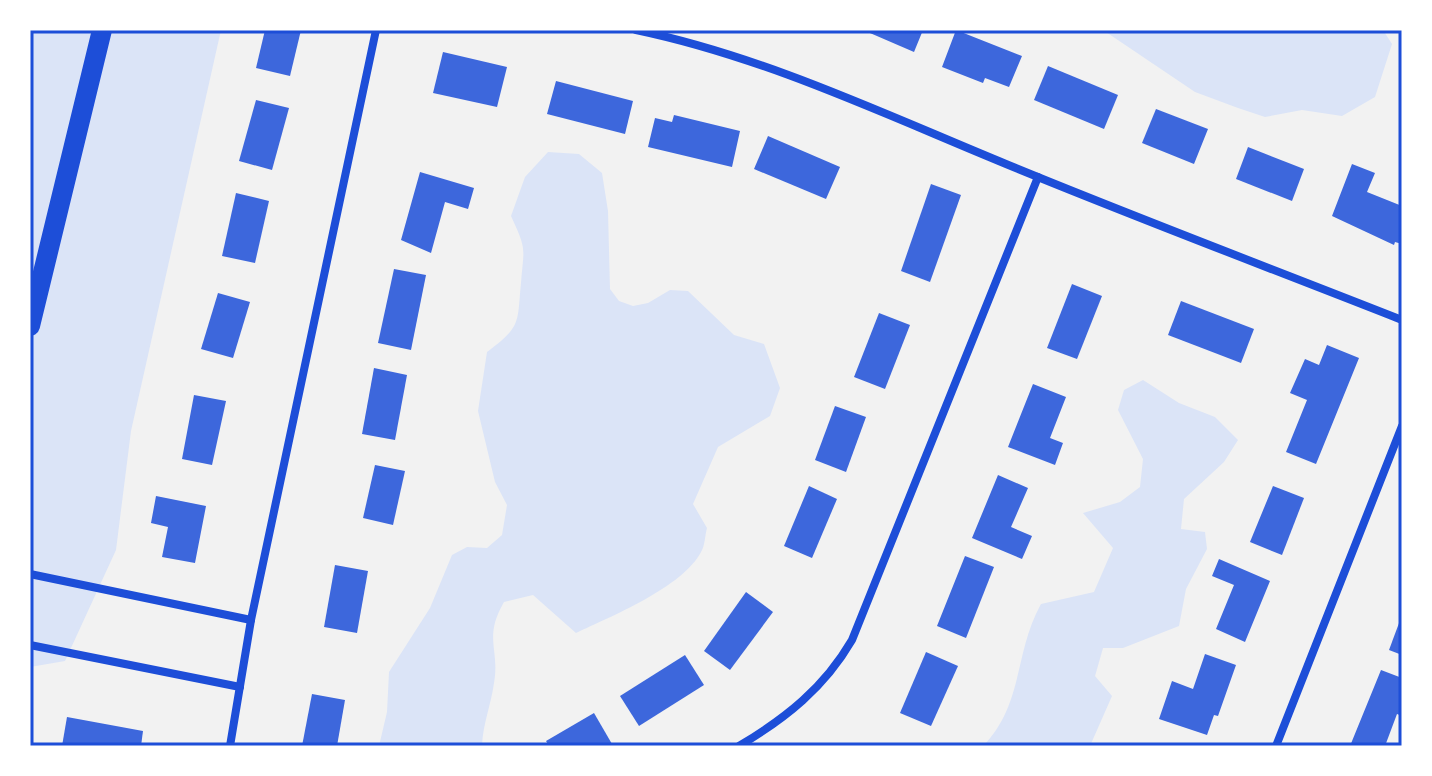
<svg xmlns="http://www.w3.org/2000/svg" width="1432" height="776" viewBox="0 0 1432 776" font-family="'IBM Plex Serif',serif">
<rect width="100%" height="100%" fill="#f2f2f2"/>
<g fill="#dbe4f7">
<path d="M30 30H221L131 431 116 550 65 661 30 667Z"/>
<path d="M1103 30H1383L1392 44 1375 97 1342 116 1302 110 1265 117 1238 108 1195 92Z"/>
<path d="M548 152 579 154 602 173 608 211 610 289 619 301 633 306 648 303 670 290 688 291 734 335 764 344 780 388 770 416 718 447 693 504 707 528C705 535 705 546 701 552 683 587 610 617 576 633L533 595 504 602C483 638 500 649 494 683 491 705 483 723 482 746H379L387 712 389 672 430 608 452 555 467 547 487 548 502 535 507 505 495 482 478 411 487 352C522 326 517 323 521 283 524 246 527 251 511 216L525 177Z"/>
<path d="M1143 380 1179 403 1215 417 1238 440 1224 462 1184 499 1181 529 1205 532 1207 549 1186 589 1179 626 1123 648H1103L1095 676 1112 696 1090 746H983C1024 704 1014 652 1041 604L1094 592 1113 548 1083 513 1120 502 1140 487 1143 459 1118 410 1124 390Z"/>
</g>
<g fill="#3d67dc">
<path d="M265 30H301L290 76 256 68Z"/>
<path d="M863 30H923L914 52Z"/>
<path d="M956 30 1022 56 1009 87 985 78 983 83 942 67Z"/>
<path d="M443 52 507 67 497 107 433 93Z"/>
<path d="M1048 66 1118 95 1104 129 1034 100Z"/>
<path d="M556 81 633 101 625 134 547 114Z"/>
<path d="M256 100 289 108 272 170 239 161Z"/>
<path d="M1156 109 1208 129 1194 164 1142 143Z"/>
<path d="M674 115 740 131 732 167 648 147 655 118 672 122Z"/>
<path d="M768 136 840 167 826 199 754 169Z"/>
<path d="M1248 147 1304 169 1292 201 1236 179Z"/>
<path d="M1352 164 1375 173 1367 192 1402 206V244L1395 242 1394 245 1332 216Z"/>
<path d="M420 172 474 188 468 209 445 202 431 253 401 240Z"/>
<path d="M931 184 961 195 930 282 901 271Z"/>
<path d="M236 193 269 201 255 263 222 256Z"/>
<path d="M394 269 426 275 411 350 378 343Z"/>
<path d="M1072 284 1102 296 1077 359 1047 348Z"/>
<path d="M218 293 250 302 233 358 201 349Z"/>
<path d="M1181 301 1254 329 1241 363 1168 335Z"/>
<path d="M879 313 910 325 885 389 854 377Z"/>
<path d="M1327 345 1359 358 1316 464 1286 452 1307 400 1290 393 1305 359 1319 365Z"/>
<path d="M374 368 407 375 395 440 362 434Z"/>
<path d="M1033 384 1066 397 1050 438 1063 443 1055 465 1008 447Z"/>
<path d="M194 395 226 401 212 465 182 459Z"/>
<path d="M835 406 866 417 846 472 815 460Z"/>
<path d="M375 465 405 471 393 525 363 518Z"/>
<path d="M998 475 1028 488 1011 527 1032 536 1022 559 972 538Z"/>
<path d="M809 486 837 499 812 558 784 546Z"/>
<path d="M1273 486 1304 498 1282 555 1250 542Z"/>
<path d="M156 496 206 506 195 563 162 557 168 527 151 523Z"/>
<path d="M965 556 994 567 966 638 937 626Z"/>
<path d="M1219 559 1270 581 1245 642 1216 629 1234 585 1212 576Z"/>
<path d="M335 565 368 571 357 633 324 627Z"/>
<path d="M746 592 773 612 730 670 704 651Z"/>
<path d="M1402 615V655L1389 650Z"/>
<path d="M926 652 958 666 931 726 900 713Z"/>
<path d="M1205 654 1236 665 1218 716 1214 715 1207 735 1159 719 1172 681 1193 689Z"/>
<path d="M685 655 704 685 639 726 620 696Z"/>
<path d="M1381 670 1402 678V716L1397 714 1385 746H1350Z"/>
<path d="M312 694 345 700 337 746H302Z"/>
<path d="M594 713 612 744 549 746 546 741Z"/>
<path d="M67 717 143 731 141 746H62Z"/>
</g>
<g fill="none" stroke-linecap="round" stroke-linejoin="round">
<g stroke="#1d4ed8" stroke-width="8">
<path d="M636 30C765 57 884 114 1006 164 1137 218 1270 268 1402 320"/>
<path d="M30 574 251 620"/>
<path d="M30 645 240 687"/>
<path d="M230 746 251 620 376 30"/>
<path d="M739 746C786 718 824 688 852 640L1038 177"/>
<path d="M1276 746 1402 426"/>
</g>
<path stroke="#1d4ed8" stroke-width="20" d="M30 326 102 30"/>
</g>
<rect width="1432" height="776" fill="none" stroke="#ffffff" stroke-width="64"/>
<rect x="32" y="32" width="1368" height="712" fill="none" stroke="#1d4ed8" stroke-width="3"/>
</svg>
